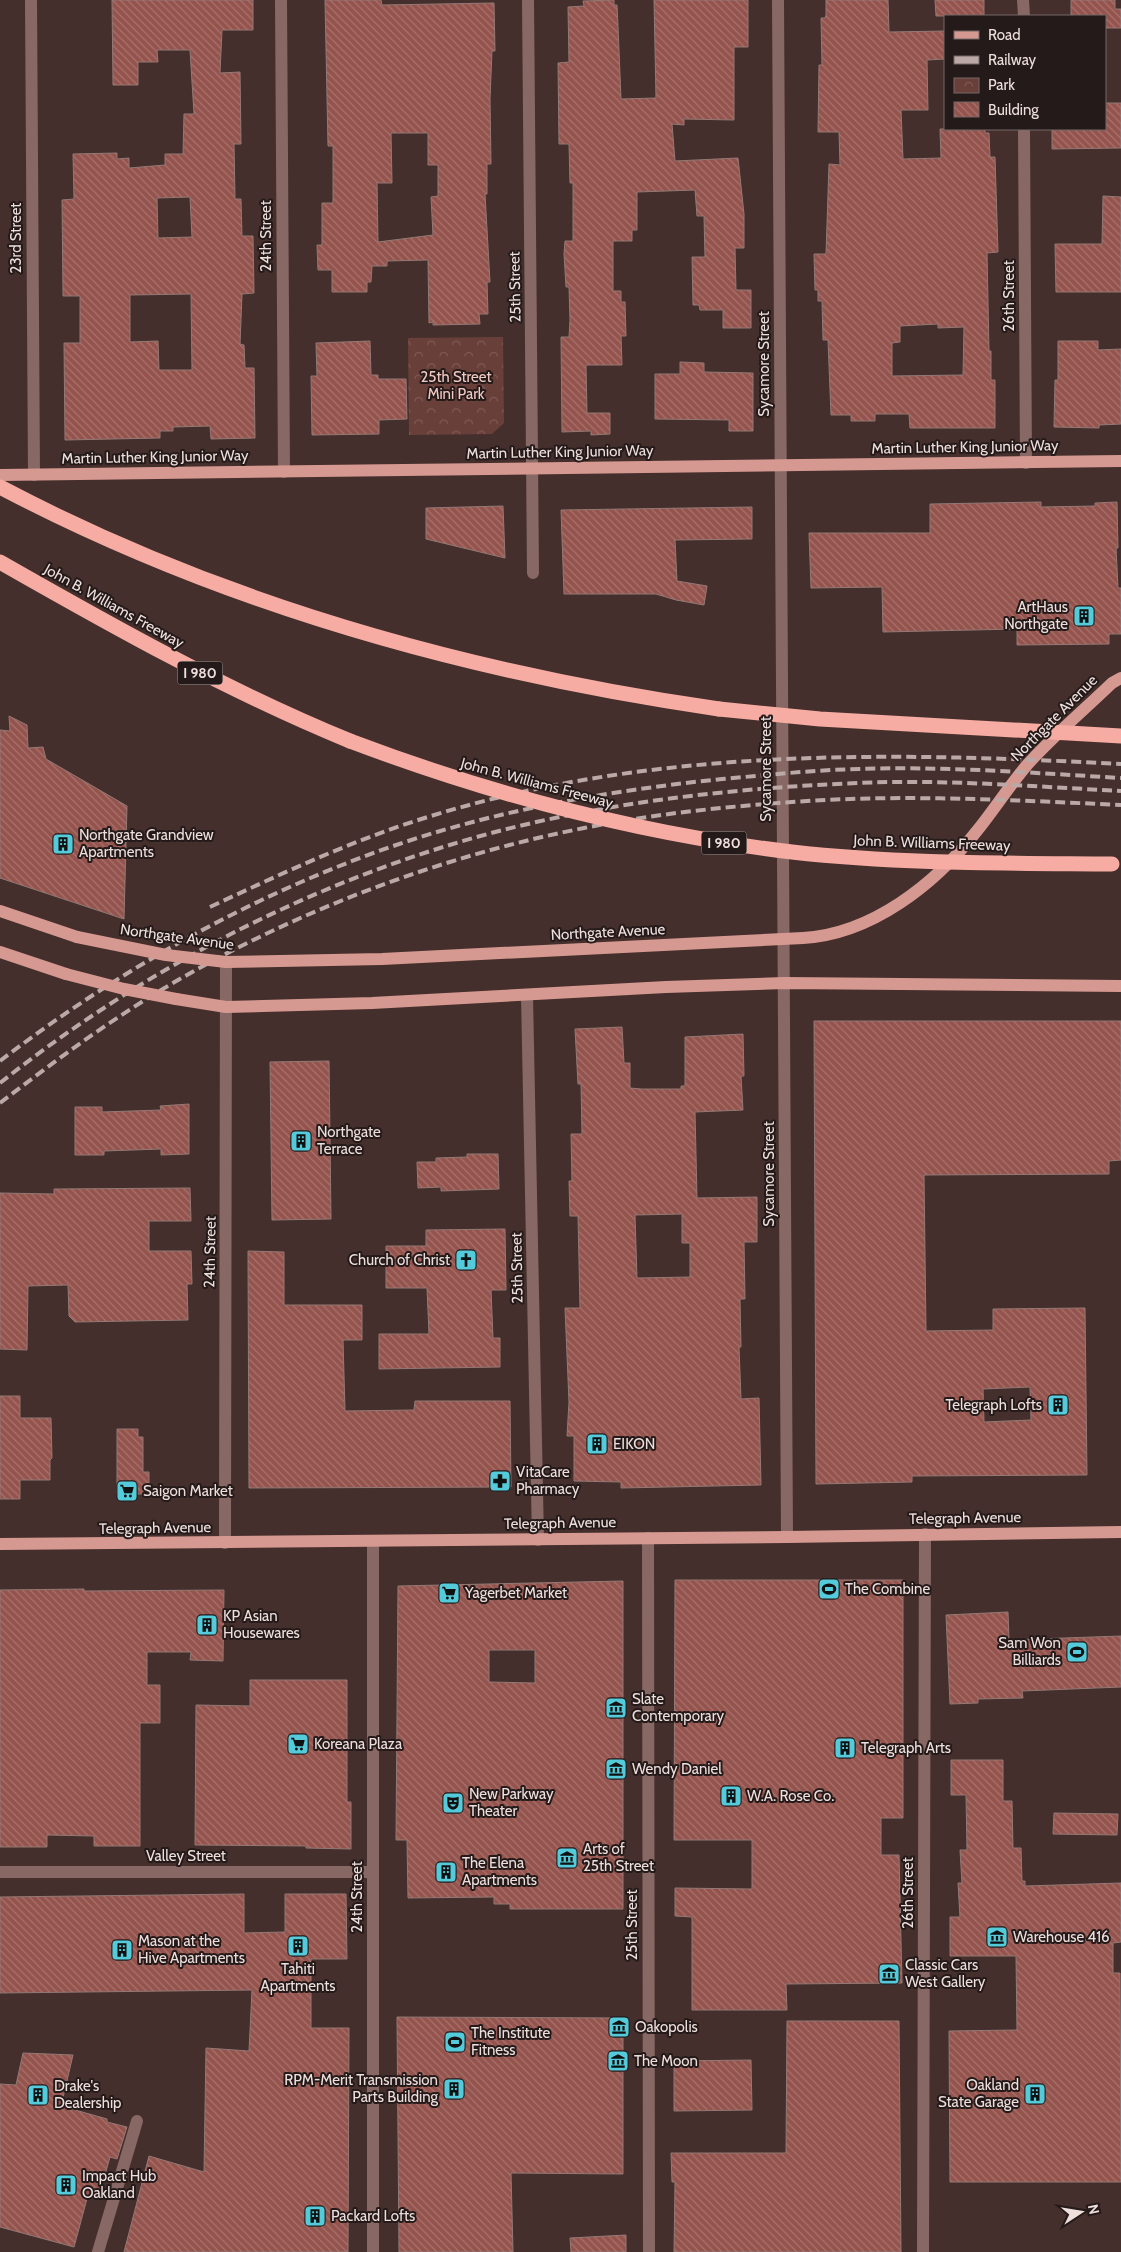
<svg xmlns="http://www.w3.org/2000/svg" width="1121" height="2252" viewBox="0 0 1121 2252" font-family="Cabin,sans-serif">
<defs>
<pattern id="park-crowns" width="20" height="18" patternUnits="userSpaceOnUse" patternTransform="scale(1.25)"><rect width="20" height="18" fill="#693f3a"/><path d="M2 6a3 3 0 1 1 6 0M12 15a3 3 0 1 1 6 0" fill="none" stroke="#7f5a56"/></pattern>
<pattern id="building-back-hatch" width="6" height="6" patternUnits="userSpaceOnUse" patternTransform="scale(1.25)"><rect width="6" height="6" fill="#94534c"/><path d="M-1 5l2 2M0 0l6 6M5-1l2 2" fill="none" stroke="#a8736e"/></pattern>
</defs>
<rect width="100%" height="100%" fill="#452f2c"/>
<path fill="url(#park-crowns)" d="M503 337 504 423 492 434 409 435 408 338Z"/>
<g fill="url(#building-back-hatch)" stroke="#937975" fill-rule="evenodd">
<path d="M112 0H253V30H222L220 73 240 72 241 144H234L235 199H241L242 236H253L254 293 242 294 240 344 244 345 245 368H254L255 438 211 439 210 426 173 427V431H160V438L65 440 64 343H80V296H63L62 200 74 199 73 154 117 153V159L129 158V168L165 165V154H183L184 114H194L190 50H157L158 62H138V85H113ZM190 197 192 237 158 238 157 198ZM191 294 192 370H159L158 341 130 342V295Z"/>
<path d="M325 0H381L382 5 494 3 495 51H492L490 99 491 164H487V194H485L490 282H487L488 314H479L480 324 433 325V322L429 323 428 260 387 261V266H372L371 282H367V292H332V270H318L317 245H322V203H333V146H328ZM391 133H428V165H438V196L431 197 433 235 378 242 377 183H392Z"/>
<path d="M614 0V5H617L618 26 621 99 656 98 654 0H748V47H734V120L684 119V125L672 124 675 161 738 158 744 214V248H735L736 290H751V328H723V310H700L699 305H693L692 257H705L704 216H697L695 190 637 192V230H632V241H613V291H621V302H625L626 336H621L622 365H586L587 413H610V434L591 435V431L562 432 561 337H569L570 320 569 287H566L564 254 565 241H573V183H570L569 144H559L558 63 569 62 568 7 584 6 583 1Z"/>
<path d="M826 0H888L889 32 945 31V59L927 60 928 110H901L903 159 941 158 940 129H985V133H989L990 157H995L998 252 987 253 989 351H991V380H995V428H910L909 414H875V421H851V415H831L828 340H823L822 301H818V290H815L814 254H826L829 164 840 165 839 132H818L819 65H822L821 18H825L826 15ZM938 324V328L964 327 963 375 892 376V343L900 342V326Z"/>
<path d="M935 0H984V16H936Z"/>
<path d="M1071 0H1115V9H1121V28H1105V16H1071Z"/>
<path d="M1105 103H1121V148L1052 149V129H1105Z"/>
<path d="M1103 196 1121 197V292H1056L1055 244H1102Z"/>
<path d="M370 341 371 375H378V379H406L407 419 379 420V434L312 435 311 376H317L316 343Z"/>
<path d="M1058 341H1098V350L1121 349V424L1099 425V428L1054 427 1055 380H1058Z"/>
<path d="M680 362 704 363V372L753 373V431H729V420L655 419V374H680Z"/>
<path d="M1041 502V507L1095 506V503L1117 502 1118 548H1116L1118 588H1121V634H1109V644L1017 645V629L883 632 882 587 811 588 809 533H930V504Z"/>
<path d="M503 506 505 558 426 539V508Z"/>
<path d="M752 507V539L675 540 677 581 707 586 704 605 676 600 656 594H564L561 510Z"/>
<path d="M9 716 27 725 28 748 43 747 46 759 127 806 124 919 0 878V730L10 731Z"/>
<path d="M814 1021H1121V1160L1109 1161V1174L924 1175 926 1331 993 1330V1309L1085 1308 1087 1475 912 1476V1482L816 1484ZM1030 1387 1031 1420 984 1422 983 1389Z"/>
<path d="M622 1027 624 1063H630V1088L641 1089H681V1086H685V1037L743 1034 744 1076H741L743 1110 695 1112 697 1198 757 1197V1242H744L745 1299H740L741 1347H739L741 1399 759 1398 761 1485 621 1488V1482L574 1481V1436H567L569 1402 565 1308H580L578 1216H570L569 1181H572L571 1134H582L581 1084H578L575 1029ZM682 1214V1243H690V1277L637 1278 635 1215Z"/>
<path d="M329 1061 331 1219 272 1220 270 1062Z"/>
<path d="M189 1104V1154L161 1155V1149L104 1151V1155H75V1107H102V1112L161 1110 160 1106Z"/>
<path d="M467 1154H498L499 1189 441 1191V1187L418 1188 417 1162H436V1158L467 1157Z"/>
<path d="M190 1188 191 1221H149V1251H191L192 1284H187L188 1320 75 1322 69 1316 68 1285 28 1286 27 1350 0 1349V1193L54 1194V1189Z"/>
<path d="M505 1229 506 1290H491L493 1338H500V1367L379 1369V1334H429L427 1288H386V1246H426V1230Z"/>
<path d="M248 1251 284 1252V1305H362V1340H343L345 1411 414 1410 415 1401H510L511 1487 249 1488Z"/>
<path d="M0 1396H20V1418H51L52 1458 50 1460V1480H20V1499H0Z"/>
<path d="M117 1429H138V1437H143V1472H149V1494H117Z"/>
<path d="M675 1580H903V1818H881V1855H899L902 1983 786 1984 787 2010H692V1917L675 1916V1888L752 1889V1840H674Z"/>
<path d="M623 1581V1909H510V1904H494V1897L408 1898 407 1840H396L398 1586ZM489 1650H535V1683L489 1682Z"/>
<path d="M84 1589V1591L224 1590 223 1661 190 1660 191 1652H147V1685H160V1723H140V1846H94V1836L47 1835V1847H0V1590Z"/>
<path d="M1008 1612 1009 1640 1121 1636V1687L1022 1691 1023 1698 978 1699V1703L950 1704 946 1615Z"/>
<path d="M250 1680H347V1802H351V1849L306 1848V1846L195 1845 196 1705 250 1706Z"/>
<path d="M951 1760H1003V1801H1012L1013 1848H1021L1022 1881H1025V1886L1121 1883V1942L1113 1943V1973H1120L1121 2182H950L949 2031 1017 2030 1016 1956H950V1917H960L958 1883H962L960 1850H967L966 1795H951Z"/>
<path d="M1054 1813 1118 1814 1117 1835 1053 1834Z"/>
<path d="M244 1894V1933L285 1932V1894H346L347 1959H311V2028H349L348 2252H124L149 2156 204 2172 206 2048 249 2051 252 1990 0 1993V1897Z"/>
<path d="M397 2017 623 2018V2174L511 2173 513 2252H399Z"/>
<path d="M787 2021H899L901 2252H674L675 2182H672L671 2153H786Z"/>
<path d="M23 2053 73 2055 61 2106 107 2119V2122L127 2127 117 2159 110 2157 98 2199 88 2195 74 2247 0 2227V2084L16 2085Z"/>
<path d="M751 2060 752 2110 674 2111V2061Z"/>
<path d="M626 2235V2252H571L570 2238Z"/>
</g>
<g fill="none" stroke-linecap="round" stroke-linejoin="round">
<g stroke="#876864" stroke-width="12">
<path d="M31 0 34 475"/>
<path d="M281 0 284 472"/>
<path d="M528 0 533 573"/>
<path d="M778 0 787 1537"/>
<path d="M1023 0 1024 16"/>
<path d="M1024 129 1026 463"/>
<path d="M527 996 538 1540"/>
<path d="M648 1538 649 2252"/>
<path d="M225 1543 226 962"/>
<path d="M0 1872H373"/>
<path d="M98 2252 137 2121"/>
<path d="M373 2252V1541"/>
<path d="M923 2252 925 1534"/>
</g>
<g stroke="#d69991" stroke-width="12">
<path d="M0 475 1121 461"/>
<path d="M0 911 77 937"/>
<path d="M0 952 66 974"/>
<path d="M226 962 382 959 803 938C872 934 935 884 976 832 994 810 1009 786 1027 765 1053 736 1084 710 1112 683L1121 678"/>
<path d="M176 999 226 1007 372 1003 666 987 784 983 1121 986"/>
<path d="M0 1544 787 1537 1121 1532"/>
</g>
<g stroke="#f6aca3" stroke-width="15">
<path d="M0 487C224 605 470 673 719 709"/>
<path d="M0 562C114 627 228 691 350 741"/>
</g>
<g stroke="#baa9a7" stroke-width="4" stroke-dasharray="10 5" stroke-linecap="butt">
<path d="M210 907C283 873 355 839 431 816 655 747 890 752 1121 764"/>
<path d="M0 1061C115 973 243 900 379 851 490 811 606 791 722 779 768 775 813 770 859 769 946 766 1034 773 1121 778"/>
<path d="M0 1083C131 979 281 898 440 848 581 803 741 786 888 782 966 781 1044 787 1121 791"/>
<path d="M0 1103C60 1057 121 1012 187 975 309 906 447 855 584 828 653 814 723 807 792 802 902 794 1011 800 1121 805"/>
</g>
<g stroke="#d69991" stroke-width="12">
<path d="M77 937 166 955 226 962"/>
<path d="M66 974 124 989 176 999"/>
</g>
<g stroke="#f6aca3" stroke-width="15">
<path d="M719 709 820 719 1121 736"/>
<path d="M350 741C493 795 639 834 792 852 898 864 1005 863 1112 864"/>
</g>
</g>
<defs>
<g id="building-square" transform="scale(1.125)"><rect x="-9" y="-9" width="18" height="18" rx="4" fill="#53cbda" stroke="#241a19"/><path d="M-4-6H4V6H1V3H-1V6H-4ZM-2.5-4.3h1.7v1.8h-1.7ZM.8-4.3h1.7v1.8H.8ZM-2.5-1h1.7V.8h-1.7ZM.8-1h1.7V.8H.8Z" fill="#111"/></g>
<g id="church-square" transform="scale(1.125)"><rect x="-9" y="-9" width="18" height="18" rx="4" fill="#53cbda" stroke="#241a19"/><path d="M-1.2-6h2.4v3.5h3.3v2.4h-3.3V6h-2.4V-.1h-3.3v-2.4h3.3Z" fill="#111"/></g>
<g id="pharmacy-square" transform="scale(1.125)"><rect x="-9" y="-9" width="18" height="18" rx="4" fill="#53cbda" stroke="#241a19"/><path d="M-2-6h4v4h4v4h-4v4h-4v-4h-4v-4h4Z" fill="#111"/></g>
<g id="supermarket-square" transform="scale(1.125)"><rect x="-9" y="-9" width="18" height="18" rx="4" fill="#53cbda" stroke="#241a19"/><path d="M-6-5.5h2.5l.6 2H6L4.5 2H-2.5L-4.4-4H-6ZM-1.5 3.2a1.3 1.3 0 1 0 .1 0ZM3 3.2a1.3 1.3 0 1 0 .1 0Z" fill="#111"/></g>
<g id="stadium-square" transform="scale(1.125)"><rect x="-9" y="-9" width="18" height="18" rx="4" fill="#53cbda" stroke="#241a19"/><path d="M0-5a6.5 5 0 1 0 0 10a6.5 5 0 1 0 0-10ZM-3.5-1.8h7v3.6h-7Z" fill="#111"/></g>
<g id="museum-square" transform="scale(1.125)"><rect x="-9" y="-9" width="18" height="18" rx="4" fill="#53cbda" stroke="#241a19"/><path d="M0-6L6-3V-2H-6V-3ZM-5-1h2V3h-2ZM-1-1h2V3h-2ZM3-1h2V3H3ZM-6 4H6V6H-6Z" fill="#111"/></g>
<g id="theatre-square" transform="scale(1.125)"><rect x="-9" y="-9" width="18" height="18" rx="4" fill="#53cbda" stroke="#241a19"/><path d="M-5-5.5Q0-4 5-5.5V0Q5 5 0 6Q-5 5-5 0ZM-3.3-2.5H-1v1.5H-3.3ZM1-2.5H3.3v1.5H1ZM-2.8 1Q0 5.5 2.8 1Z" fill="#111"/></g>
</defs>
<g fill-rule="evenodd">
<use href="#building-square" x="1084" y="616"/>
<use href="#building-square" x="63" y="844"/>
<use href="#building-square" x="301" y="1141"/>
<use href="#church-square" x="466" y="1260"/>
<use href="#building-square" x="1058" y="1405"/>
<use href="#building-square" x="597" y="1444"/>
<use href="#pharmacy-square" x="500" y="1481"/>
<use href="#supermarket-square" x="127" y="1491"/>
<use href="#stadium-square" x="829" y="1589"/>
<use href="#supermarket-square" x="449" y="1593"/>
<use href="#building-square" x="207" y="1625"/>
<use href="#stadium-square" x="1077" y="1652"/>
<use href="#museum-square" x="616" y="1708"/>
<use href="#supermarket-square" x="298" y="1744"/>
<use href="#building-square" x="845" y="1748"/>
<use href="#museum-square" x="616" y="1769"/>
<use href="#building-square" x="731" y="1796"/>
<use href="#theatre-square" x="453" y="1803"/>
<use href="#museum-square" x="567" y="1858"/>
<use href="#building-square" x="446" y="1872"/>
<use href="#museum-square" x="997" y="1937"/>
<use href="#building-square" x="298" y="1946"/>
<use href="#building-square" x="122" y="1950"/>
<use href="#museum-square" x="889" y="1974"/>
<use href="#museum-square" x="619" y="2027"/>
<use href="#stadium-square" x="455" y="2042"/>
<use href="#museum-square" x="618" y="2061"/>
<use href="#building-square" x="454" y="2089"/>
<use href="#building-square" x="1035" y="2094"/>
<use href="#building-square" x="38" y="2095"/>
<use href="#building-square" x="66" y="2185"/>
<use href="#building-square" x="315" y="2216"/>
</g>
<g text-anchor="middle" stroke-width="4" stroke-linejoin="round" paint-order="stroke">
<g fill="#241a19" stroke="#b1a4a2" stroke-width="1">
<rect x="177.5" y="661.5" width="45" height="23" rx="4"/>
<rect x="701.5" y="831.5" width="45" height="23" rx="4"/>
</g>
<g font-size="14" font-weight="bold" fill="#eedfdd">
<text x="200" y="678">I 980</text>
<text x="724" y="848">I 980</text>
</g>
<g font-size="15" fill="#eedfdd" stroke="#241a19">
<text transform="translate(266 236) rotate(-90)" y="5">24th Street</text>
<text transform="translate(16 238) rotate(-90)" y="5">23rd Street</text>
<text transform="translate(515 287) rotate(-91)" y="5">25th Street</text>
<text transform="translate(1009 296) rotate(-90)" y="5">26th Street</text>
<text transform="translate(764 364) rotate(-90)" y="5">Sycamore Street</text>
<text transform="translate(965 447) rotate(-1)" y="5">Martin Luther King Junior Way</text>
<text transform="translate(560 452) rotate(-1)" y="5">Martin Luther King Junior Way</text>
<text transform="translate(155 457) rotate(-1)" y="5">Martin Luther King Junior Way</text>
<text transform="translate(114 606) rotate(29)" y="5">John B. Williams Freeway</text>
<text transform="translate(1054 718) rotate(-45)" y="5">Northgate Avenue</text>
<text transform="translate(766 769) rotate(-90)" y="5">Sycamore Street</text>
<text transform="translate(537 783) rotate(15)" y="5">John B. Williams Freeway</text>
<text transform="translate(932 843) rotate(2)" y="5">John B. Williams Freeway</text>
<text transform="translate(608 932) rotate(-3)" y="5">Northgate Avenue</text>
<text transform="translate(177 937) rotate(8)" y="5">Northgate Avenue</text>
<text transform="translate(769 1174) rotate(-90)" y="5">Sycamore Street</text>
<text transform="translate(210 1252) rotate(-89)" y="5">24th Street</text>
<text transform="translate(517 1268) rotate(-91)" y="5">25th Street</text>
<text transform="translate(965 1518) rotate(-1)" y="5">Telegraph Avenue</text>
<text transform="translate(560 1523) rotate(-1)" y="5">Telegraph Avenue</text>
<text transform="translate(155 1528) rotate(-1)" y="5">Telegraph Avenue</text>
<text x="186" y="1861">Valley Street</text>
<text transform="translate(908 1893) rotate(-90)" y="5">26th Street</text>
<text transform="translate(357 1897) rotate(-90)" y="5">24th Street</text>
<text transform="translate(632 1925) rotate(-90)" y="5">25th Street</text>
</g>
<g font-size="15" fill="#f2c9c3" stroke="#241a19">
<text x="456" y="382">25th Street<tspan x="456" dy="17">Mini Park</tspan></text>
</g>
<g font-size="15" fill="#eedfdd" stroke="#241a19" text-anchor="start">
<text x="1068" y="612" text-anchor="end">ArtHaus<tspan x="1068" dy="17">Northgate</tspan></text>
<text x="79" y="840">Northgate Grandview<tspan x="79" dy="17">Apartments</tspan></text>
<text x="317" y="1137">Northgate<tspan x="317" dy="17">Terrace</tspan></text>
<text x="450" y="1265" text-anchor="end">Church of Christ</text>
<text x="1042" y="1410" text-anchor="end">Telegraph Lofts</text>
<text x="613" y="1449">EIKON</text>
<text x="516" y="1477">VitaCare<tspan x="516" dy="17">Pharmacy</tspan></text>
<text x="143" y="1496">Saigon Market</text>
<text x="845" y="1594">The Combine</text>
<text x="465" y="1598">Yagerbet Market</text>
<text x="223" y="1621">KP Asian<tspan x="223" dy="17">Housewares</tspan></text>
<text x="1061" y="1648" text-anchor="end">Sam Won<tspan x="1061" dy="17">Billiards</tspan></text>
<text x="632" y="1704">Slate<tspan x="632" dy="17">Contemporary</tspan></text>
<text x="314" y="1749">Koreana Plaza</text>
<text x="861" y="1753">Telegraph Arts</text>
<text x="632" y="1774">Wendy Daniel</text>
<text x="469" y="1799">New Parkway<tspan x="469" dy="17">Theater</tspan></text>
<text x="747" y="1801">W.A. Rose Co.</text>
<text x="583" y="1854">Arts of<tspan x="583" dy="17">25th Street</tspan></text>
<text x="462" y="1868">The Elena<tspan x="462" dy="17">Apartments</tspan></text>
<text x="1013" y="1942">Warehouse 416</text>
<text x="138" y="1946">Mason at the<tspan x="138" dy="17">Hive Apartments</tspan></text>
<text x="905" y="1970">Classic Cars<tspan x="905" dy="17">West Gallery</tspan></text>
<text x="298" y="1974" text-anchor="middle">Tahiti<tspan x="298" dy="17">Apartments</tspan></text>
<text x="635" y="2032">Oakopolis</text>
<text x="471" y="2038">The Institute<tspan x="471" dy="17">Fitness</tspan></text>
<text x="634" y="2066">The Moon</text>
<text x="438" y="2085" text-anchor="end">RPM-Merit Transmission<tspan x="438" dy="17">Parts Building</tspan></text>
<text x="1019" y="2090" text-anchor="end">Oakland<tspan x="1019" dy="17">State Garage</tspan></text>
<text x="54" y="2091">Drake's<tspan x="54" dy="17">Dealership</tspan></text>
<text x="82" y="2181">Impact Hub<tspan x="82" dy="17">Oakland</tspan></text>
<text x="331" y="2221">Packard Lofts</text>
</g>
</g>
<rect x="944" y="15" width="162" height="115" fill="#241a19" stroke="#756967"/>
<rect x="954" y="31" width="25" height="8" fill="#d69991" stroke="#756967"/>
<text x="988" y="40" font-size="15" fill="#eedfdd">Road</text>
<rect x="954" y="56" width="25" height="8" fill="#baa9a7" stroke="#756967"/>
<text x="988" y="65" font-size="15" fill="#eedfdd">Railway</text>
<rect x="954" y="78" width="25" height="15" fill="url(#park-crowns)" stroke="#756967"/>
<text x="988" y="90" font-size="15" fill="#eedfdd">Park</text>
<rect x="954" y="102" width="25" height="15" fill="url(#building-back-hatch)" stroke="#756967"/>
<text x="988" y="115" font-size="15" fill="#eedfdd">Building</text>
<g transform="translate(1081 2212) rotate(78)" stroke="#241a19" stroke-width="4" paint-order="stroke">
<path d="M0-4L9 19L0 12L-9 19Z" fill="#eedfdd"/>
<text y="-8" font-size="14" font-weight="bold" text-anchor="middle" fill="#eedfdd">N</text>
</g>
</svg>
